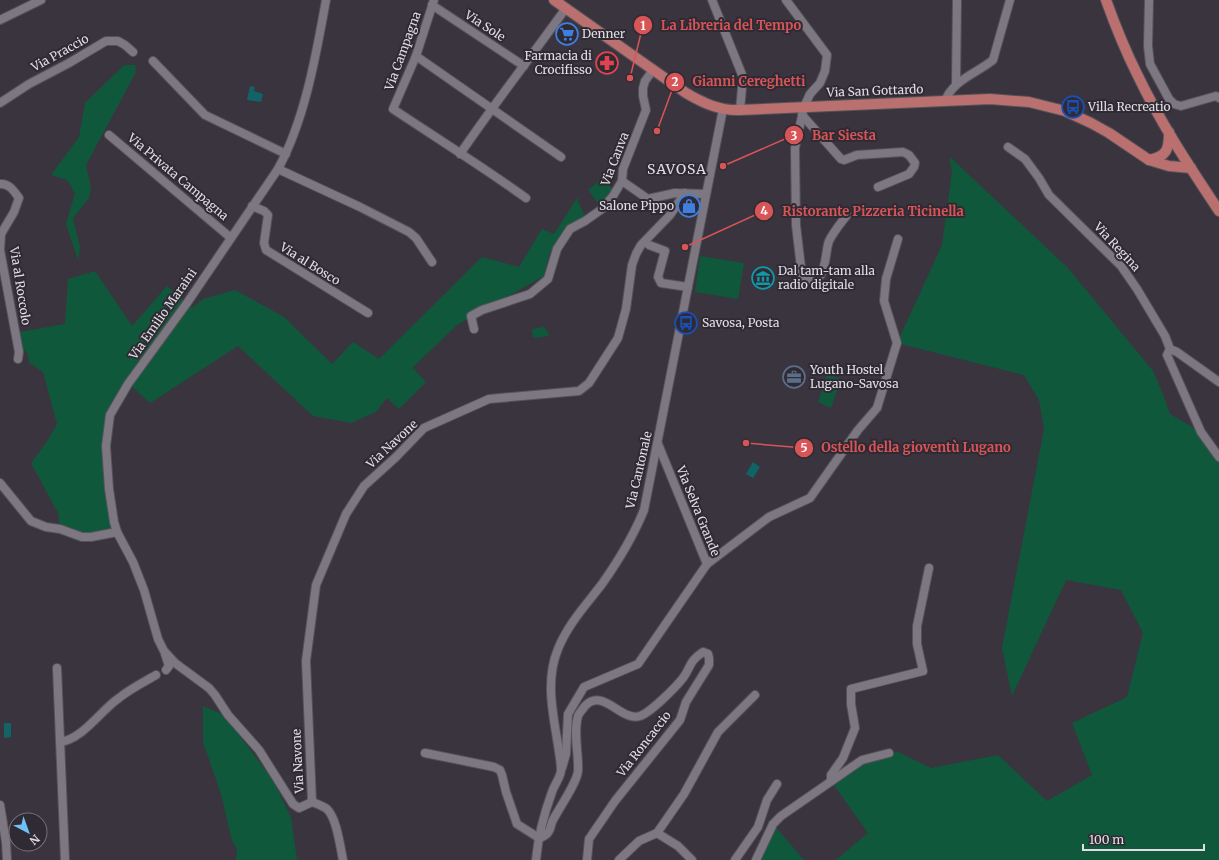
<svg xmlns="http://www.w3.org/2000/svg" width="1219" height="860" viewBox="0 0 1219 860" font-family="Merriweather,serif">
<rect width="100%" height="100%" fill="#39343e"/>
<g fill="#10583c">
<path d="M124 65H135L136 72 86 165 91 188 89 198 73 218 80 248 78 260 66 224 75 193 67 180 51 175 79 137 85 103Z"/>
<path d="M949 156 1068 268 1153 371 1162 392 1170 414 1201 432 1219 457V860H836L868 833 831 781 862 760 889 753 898 752 931 768 998 755 1047 801 1092 775 1072 723 1127 697 1143 633 1121 590 1066 580 1012 696 1002 648 1044 429 1039 400 1024 375 897 343 942 245 952 172Z"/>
<path d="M600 180 614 189 601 207 588 190Z"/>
<path d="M577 198 585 217 569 228 550 252 544 276 457 325 406 374 413 368 426 382 399 409 387 398 376 412 351 423 313 416 238 346 150 403 129 384 116 404 107 433 117 532 91 537 60 529 58 513 31 463 46 443 57 424 43 372 28 362 29 361 28 354 22 348 19 332 65 324 68 279 95 271 132 326 167 286 192 308 203 299 235 290 284 317 332 364 353 342 379 359 482 257 519 267 542 229 554 234Z"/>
<path d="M700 256 744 263 738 299 695 292Z"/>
<path d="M544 327 547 331 549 336 533 338 532 329Z"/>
<path d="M827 374 841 379 831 408 818 402Z"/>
<path d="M203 706 224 715 273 780 291 817 297 860H236L237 849 232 841 221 794 203 742Z"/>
<path d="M773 824 804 860H756Z"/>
</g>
<g fill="#126366">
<path d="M250 86 255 87 254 91 263 94 261 102 247 100Z"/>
<path d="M753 462 760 467 753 478 746 474Z"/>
<path d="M4 723H11V737L4 738Z"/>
</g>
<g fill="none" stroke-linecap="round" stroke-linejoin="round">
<g stroke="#565259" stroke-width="10">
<g id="minor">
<path d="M326 0C316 55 305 120 278 169L187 303 128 384 110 415 106 446 109 489 114 522 117 532 133 562 144 590 158 639 164 651 175 663 209 688 215 695 228 715 259 750 293 804 299 808 312 802C317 804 323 806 327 809 337 819 340 846 343 860"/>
<path d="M434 0 416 56 393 109C438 139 483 167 526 198"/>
<path d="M712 0 743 77 740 110"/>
<path d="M786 0 827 55 825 71 820 83 810 94 804 107 795 148 796 225 802 276C828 292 824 253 829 241 834 231 841 223 847 215"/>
<path d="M1149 0 1148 46 1150 64 1169 99 1174 104 1181 106 1216 96 1219 98"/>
<path d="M432 5 524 66"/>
<path d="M0 20 41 0"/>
<path d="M416 56 561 157"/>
<path d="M153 61 205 115 286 154"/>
<path d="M956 84 957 0"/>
<path d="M945 101C953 80 977 73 993 60L1010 0"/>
<path d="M0 103 29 84 69 63 106 41H118L125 45 133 52"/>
<path d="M802 115 841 159 844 160 857 155 903 152 909 155 915 163 914 167 909 174 878 187"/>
<path d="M109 135 231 238"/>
<path d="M1008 147 1025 159 1039 178 1049 195 1121 266 1137 289 1165 336 1170 349 1177 352 1219 382"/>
<path d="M460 154C494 104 531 57 566 8"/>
<path d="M278 169 360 207 409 232 416 238 432 262"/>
<path d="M622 181 648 199 675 193 706 194"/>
<path d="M0 184C9 183 14 191 19 198L14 212 1 234 0 250 19 352 18 359"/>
<path d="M252 206 264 211 268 215 264 243 266 250 368 313"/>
<path d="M649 245 665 251 658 277 661 283 688 287"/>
<path d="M474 329 471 316 482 310 530 294 548 279 557 249 570 229 585 221 602 209 613 196 622 181 623 169 646 110 643 96V88L645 81 653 70"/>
<path d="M1170 349 1167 355 1201 432 1219 457"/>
<path d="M0 483 31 521 46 527 60 529 82 537H91L117 532"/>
<path d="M707 564 769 517 810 498 858 430 877 408 897 343 884 301 886 279 898 239"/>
<path d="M165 654 169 666 166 670"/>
<path d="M57 668 65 860"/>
<path d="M60 742C83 739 101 710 119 698 130 689 144 682 156 675"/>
<path d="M425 753 494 767 500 770 502 775 506 792 517 824 539 838C543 837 547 835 549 831 551 828 551 823 553 820 559 808 577 783 578 771 579 754 573 733 578 716 579 713 583 709 585 706 603 687 621 722 640 716 650 713 676 687 683 678 692 666 688 662 703 652L708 654 709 658V665L686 702 680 720 615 801 589 839 587 860"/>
<path d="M562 768 566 754 568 714 584 687 638 664 707 564 658 444"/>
<path d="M831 781V775L843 758 855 728 851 704V689L923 671 917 644V626L929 568"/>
<path d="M312 802 306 661 316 585 346 514 364 486 396 457 424 428 489 399 579 391 589 383 618 338 626 309 632 265 636 254 641 245 670 215 685 193"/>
<path d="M0 805 6 842 7 860"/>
<path d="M657 833 684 794 718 732 755 695"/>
<path d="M536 860C538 837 544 814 552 792 554 785 561 777 561 770 561 762 559 753 558 745 553 714 545 680 558 649 568 624 586 605 602 584 619 560 633 537 644 510L723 109"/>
<path d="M619 860 639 841 657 833 678 846 692 860"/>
<path d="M735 860 758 827 767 800 777 784"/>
<path d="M756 860 773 824 781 816 862 760 889 753"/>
</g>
</g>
<g stroke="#565259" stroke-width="12">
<g id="major">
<path d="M554 0 686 93C703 103 720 111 740 110L990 99 1029 102 1065 111 1091 123 1109 133 1149 160 1169 166 1191 168"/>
<path d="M1106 0C1115 25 1125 50 1137 74 1160 122 1189 166 1219 211"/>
<path d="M1149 160C1167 156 1169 150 1169 132"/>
</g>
</g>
<use href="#minor" stroke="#7d7782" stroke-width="8"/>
<use href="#major" stroke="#ba706f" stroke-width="10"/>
</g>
<defs>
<g id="supermarket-ring" transform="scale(1.15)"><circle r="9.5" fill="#2f2a33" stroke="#3f7fe0" stroke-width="1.5"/><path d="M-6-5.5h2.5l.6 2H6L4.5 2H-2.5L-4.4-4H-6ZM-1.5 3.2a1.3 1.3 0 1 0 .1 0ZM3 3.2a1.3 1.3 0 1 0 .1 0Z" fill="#3f7fe0"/></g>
<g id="pharmacy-ring" transform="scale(1.15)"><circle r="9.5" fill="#2f2a33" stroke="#e0444e" stroke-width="1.5"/><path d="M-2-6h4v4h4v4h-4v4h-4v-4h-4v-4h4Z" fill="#e0444e"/></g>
<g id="bus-ring" transform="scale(1.15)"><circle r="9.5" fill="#2f2a33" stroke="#1a4fb4" stroke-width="1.5"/><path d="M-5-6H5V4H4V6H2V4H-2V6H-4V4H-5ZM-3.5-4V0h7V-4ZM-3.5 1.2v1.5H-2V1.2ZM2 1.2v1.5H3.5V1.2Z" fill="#1a4fb4"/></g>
<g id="shop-ring" transform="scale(1.15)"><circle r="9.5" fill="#2f2a33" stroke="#3f7fe0" stroke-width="1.5"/><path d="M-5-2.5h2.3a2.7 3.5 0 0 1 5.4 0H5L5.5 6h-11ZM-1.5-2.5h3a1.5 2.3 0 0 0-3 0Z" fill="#3f7fe0"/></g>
<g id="museum-ring" transform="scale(1.15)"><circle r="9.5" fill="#2f2a33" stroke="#0f9aa8" stroke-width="1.5"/><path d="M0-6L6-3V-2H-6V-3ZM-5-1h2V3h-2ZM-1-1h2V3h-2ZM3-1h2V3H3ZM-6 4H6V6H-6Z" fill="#0f9aa8"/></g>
<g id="office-ring" transform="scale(1.15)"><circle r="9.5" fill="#2f2a33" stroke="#5c6f8a" stroke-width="1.5"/><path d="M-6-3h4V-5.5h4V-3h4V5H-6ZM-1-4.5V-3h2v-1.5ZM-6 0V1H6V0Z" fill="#5c6f8a"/></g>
</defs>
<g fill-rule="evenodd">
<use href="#supermarket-ring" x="567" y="34"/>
<use href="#pharmacy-ring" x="607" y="63"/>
<use href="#bus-ring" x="1073" y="107"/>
<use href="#shop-ring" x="689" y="206"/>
<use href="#museum-ring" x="763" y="278"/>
<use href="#bus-ring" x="686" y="323"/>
<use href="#office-ring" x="794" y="377"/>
</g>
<g text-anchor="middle" stroke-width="4" stroke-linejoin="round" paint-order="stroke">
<g font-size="12" fill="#e0dde3" stroke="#2f2a33">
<text transform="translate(485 26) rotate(33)" y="4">Via Sole</text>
<text transform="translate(403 51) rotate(-70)" y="4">Via Campagna</text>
<text transform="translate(60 53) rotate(-29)" y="4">Via Praccio</text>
<text transform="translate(875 91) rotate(-2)" y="4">Via San Gottardo</text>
<text transform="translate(615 159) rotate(-69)" y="4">Via Canva</text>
<text transform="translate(178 177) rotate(40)" y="4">Via Privata Campagna</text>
<text transform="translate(1117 247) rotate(47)" y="4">Via Regina</text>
<text transform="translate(310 264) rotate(32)" y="4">Via al Bosco</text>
<text transform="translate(20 286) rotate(81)" y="4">Via al Roccolo</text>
<text transform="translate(163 314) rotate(-55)" y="4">Via Emilio Maraini</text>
<text transform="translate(392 444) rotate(-43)" y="4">Via Navone</text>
<text transform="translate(639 470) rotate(-77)" y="4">Via Cantonale</text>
<text transform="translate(698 511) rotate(68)" y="4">Via Selva Grande</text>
<text transform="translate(644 744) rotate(-52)" y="4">Via Roncaccio</text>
<text transform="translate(298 761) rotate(-93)" y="4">Via Navone</text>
</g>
<g font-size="12" fill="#e0dde3" stroke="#2f2a33" text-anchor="start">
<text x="582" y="38">Denner</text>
<text x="592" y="60" text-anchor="end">Farmacia di<tspan x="592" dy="14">Crocifisso</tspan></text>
<text x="1088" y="111">Villa Recreatio</text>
<text x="674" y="210" text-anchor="end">Salone Pippo</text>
<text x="778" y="275">Dal tam-tam alla<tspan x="778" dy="14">radio digitale</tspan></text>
<text x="702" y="327">Savosa, Posta</text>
<text x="810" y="374">Youth Hostel<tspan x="810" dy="14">Lugano-Savosa</tspan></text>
</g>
<g font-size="14" letter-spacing="1" fill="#e0dde3" stroke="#2f2a33">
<text x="677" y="174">SAVOSA</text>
</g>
</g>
<path fill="none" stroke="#d85557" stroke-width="1.5" d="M630 78L643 25M657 131L675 82M723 166L794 135M685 247L764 211M746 443L804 448"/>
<g fill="#d85557" stroke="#2f2a33" stroke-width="1.5">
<circle cx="630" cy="78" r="4"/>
<circle cx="657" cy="131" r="4"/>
<circle cx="723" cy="166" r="4"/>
<circle cx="685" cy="247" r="4"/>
<circle cx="746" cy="443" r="4"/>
<circle cx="643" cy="25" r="10"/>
<circle cx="675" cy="82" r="10"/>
<circle cx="794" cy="135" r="10"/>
<circle cx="764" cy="211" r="10"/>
<circle cx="804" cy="448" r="10"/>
</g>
<g font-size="12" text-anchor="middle" font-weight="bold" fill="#fff">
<text x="643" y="30">1</text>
<text x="675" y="86">2</text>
<text x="794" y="140">3</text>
<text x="764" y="215">4</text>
<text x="804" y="452">5</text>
</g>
<g font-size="13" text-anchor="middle" font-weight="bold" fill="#d85557" stroke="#2f2a33" stroke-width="4" stroke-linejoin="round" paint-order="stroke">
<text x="731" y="30">La Libreria del Tempo</text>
<text x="749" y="86">Gianni Cereghetti</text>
<text x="844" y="140">Bar Siesta</text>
<text x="873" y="216">Ristorante Pizzeria Ticinella</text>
<text x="916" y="452">Ostello della gioventù Lugano</text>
</g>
<g transform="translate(28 832) rotate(139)"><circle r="19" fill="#2f2a33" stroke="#767279"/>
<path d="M0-3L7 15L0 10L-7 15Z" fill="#6fc2f4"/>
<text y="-6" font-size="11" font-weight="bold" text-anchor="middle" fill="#e0dde3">N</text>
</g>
<path d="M1083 844v6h121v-6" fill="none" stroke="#e0dde3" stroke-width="2"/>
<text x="1089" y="844" font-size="12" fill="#e0dde3" stroke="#2f2a33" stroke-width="3" paint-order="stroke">100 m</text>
</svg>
